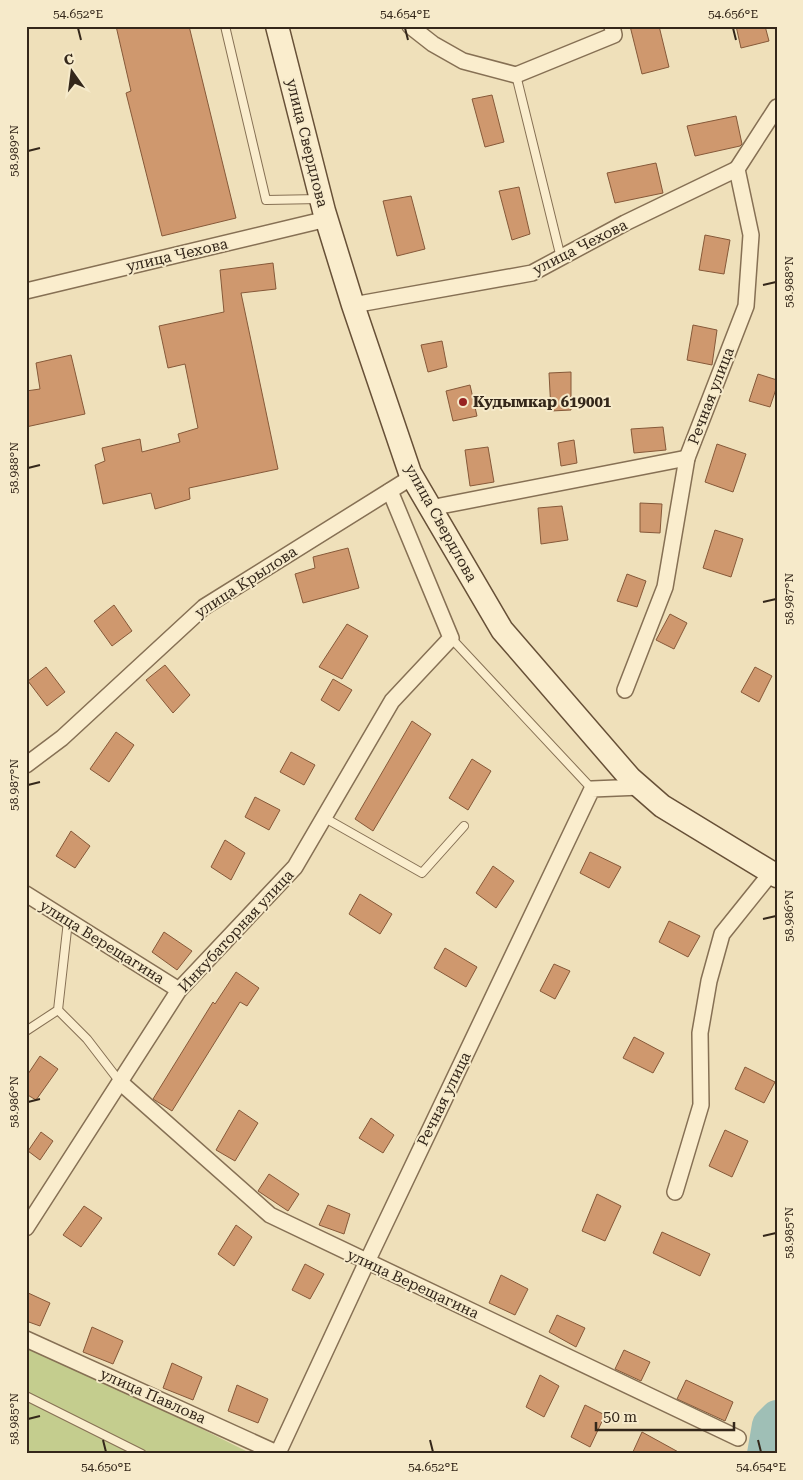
<svg xmlns="http://www.w3.org/2000/svg" width="803" height="1480" viewBox="0 0 803 1480" font-family="'Roboto Serif',serif">
<rect width="100%" height="100%" fill="#efe0ba"/>
<path fill="#c4cd8e" d="M26 1341 252 1454H26Z"/>
<g fill="none" stroke-linecap="round" stroke-linejoin="round">
<path stroke="#9fbfb6" stroke-width="34" d="M764 1454 769 1425 777 1417"/>
</g>
<g fill="#cf986e" stroke="#865939">
<path d="M116 26H189L236 218 162 236 126 93 131 91Z"/>
<path d="M630 26H659L669 67 642 74Z"/>
<path d="M736 26H765L769 41 741 48Z"/>
<path d="M492 95 504 142 485 147 472 99Z"/>
<path d="M736 116 742 144 740 146 695 156 687 126Z"/>
<path d="M656 163 663 193 615 203 607 173Z"/>
<path d="M519 187 530 234 512 240 499 191Z"/>
<path d="M411 196 425 249 397 256 383 201Z"/>
<path d="M705 235 730 240 724 274 699 270Z"/>
<path d="M273 263 276 289 241 293 278 469 189 488 190 499 155 509 151 493 103 504 95 465 105 461 102 448 140 439 142 452 180 442 178 434 198 428 185 364 168 368 159 326 224 312 220 270Z"/>
<path d="M693 325 717 330 712 365 687 360Z"/>
<path d="M442 341 447 367 428 372 421 345Z"/>
<path d="M71 355 85 414 26 427V391L40 389 36 363Z"/>
<path d="M571 372V410L551 411 549 373Z"/>
<path d="M758 374 777 380V386L770 407 749 401Z"/>
<path d="M470 385 477 416 453 421 446 391Z"/>
<path d="M663 427 666 450 634 453 631 429Z"/>
<path d="M574 440 577 463 561 466 558 443Z"/>
<path d="M717 444 746 454 733 492 705 482Z"/>
<path d="M488 447 494 482 470 486 465 450Z"/>
<path d="M640 503 662 504 660 533 640 532Z"/>
<path d="M562 506 568 540 541 544 538 508Z"/>
<path d="M715 530 743 539 731 577 703 568Z"/>
<path d="M348 548 359 588 303 603 295 574 315 568 313 557Z"/>
<path d="M627 574 646 581 637 607 617 601Z"/>
<path d="M114 605 132 631 112 646 94 621Z"/>
<path d="M670 614 687 623 674 649 656 640Z"/>
<path d="M347 624 368 636 342 679 319 667Z"/>
<path d="M165 665 190 695 173 713 146 680Z"/>
<path d="M46 667 65 692 47 706 28 681Z"/>
<path d="M755 667 772 676 759 702 741 692Z"/>
<path d="M333 679 352 690 339 711 321 700Z"/>
<path d="M412 721 431 734 373 831 355 819Z"/>
<path d="M116 732 134 745 109 782 90 769Z"/>
<path d="M291 752 315 765 304 785 280 772Z"/>
<path d="M472 759 491 771 468 810 449 798Z"/>
<path d="M255 797 280 810 269 830 245 817Z"/>
<path d="M71 831 90 846 75 868 56 856Z"/>
<path d="M225 840 245 853 231 880 211 867Z"/>
<path d="M590 852 621 867 609 888 580 873Z"/>
<path d="M493 866 514 881 496 908 476 893Z"/>
<path d="M360 894 392 914 380 934 349 914Z"/>
<path d="M669 921 700 936 688 957 659 942Z"/>
<path d="M164 932 192 951 177 970 152 952Z"/>
<path d="M445 948 477 967 466 987 434 968Z"/>
<path d="M554 964 570 971 555 999 540 991Z"/>
<path d="M236 972 259 988 247 1006 240 1002 172 1111 153 1099 213 1002 215 1004Z"/>
<path d="M634 1037 664 1053 653 1073 623 1058Z"/>
<path d="M40 1056 58 1069 36 1100 26 1094V1077Z"/>
<path d="M745 1067 775 1082 764 1103 735 1089Z"/>
<path d="M239 1110 258 1123 235 1161 216 1150Z"/>
<path d="M371 1118 394 1135 383 1153 359 1138Z"/>
<path d="M725 1130 748 1141 732 1177 709 1166Z"/>
<path d="M41 1132 53 1141 40 1160 28 1151Z"/>
<path d="M269 1174 299 1194 288 1211 258 1191Z"/>
<path d="M597 1194 621 1206 605 1241 582 1231Z"/>
<path d="M328 1205 350 1214 344 1234 319 1225Z"/>
<path d="M84 1206 102 1218 81 1247 63 1235Z"/>
<path d="M236 1225 252 1237 234 1266 218 1254Z"/>
<path d="M662 1232 710 1254 700 1276 653 1253Z"/>
<path d="M305 1264 324 1274 310 1299 292 1290Z"/>
<path d="M501 1275 528 1289 515 1315 489 1303Z"/>
<path d="M26 1292 50 1303 40 1326 26 1321Z"/>
<path d="M557 1315 585 1328 576 1347 549 1332Z"/>
<path d="M92 1327 123 1341 113 1364 83 1352Z"/>
<path d="M624 1350 650 1362 641 1381 615 1369Z"/>
<path d="M172 1363 202 1377 193 1400 163 1388Z"/>
<path d="M540 1375 559 1386 544 1417 526 1407Z"/>
<path d="M686 1380 733 1402 725 1421 677 1399Z"/>
<path d="M237 1385 268 1399 258 1423 228 1411Z"/>
<path d="M585 1405 605 1415 590 1447 571 1437Z"/>
<path d="M642 1432 682 1454H632Z"/>
</g>
<g fill="none" stroke-linecap="round" stroke-linejoin="round">
<g stroke="#867054" stroke-width="10">
<g id="lane">
<path d="M225 26 266 200 320 199"/>
<path d="M516 75 561 258"/>
<path d="M451 638 592 789"/>
<path d="M325 818 422 873 464 826"/>
<path d="M58 1010 87 1039 120 1082"/>
<path d="M26 1031 58 1010 68 921"/>
<path d="M26 1396 142 1454"/>
</g>
</g>
<g stroke="#867054" stroke-width="18">
<g id="street">
<path d="M410 26 433 44 463 61 516 75 614 35 612 26"/>
<path d="M26 291 327 219"/>
<path d="M353 305 532 273 625 223 737 169"/>
<path d="M430 508 687 458"/>
<path d="M625 690 665 587 687 458 746 306 751 235 737 169 777 107"/>
<path d="M26 765 62 738 204 607 412 477"/>
<path d="M26 894 179 990"/>
<path d="M120 1082 270 1215 738 1438"/>
<path d="M675 1192 701 1105 700 1033 709 981 722 934 771 873"/>
<path d="M26 1228 179 990 295 867 392 701 451 638 390 491"/>
<path d="M26 1339 279 1454"/>
<path d="M278 1453 364 1268 592 789 641 787"/>
</g>
</g>
<g stroke="#675037" stroke-width="25">
<path id="secondary" d="M277 26 324 211 353 305 410 473 502 630 630 778 662 806 777 876"/>
</g>
<use href="#lane" stroke="#faedcd" stroke-width="8"/>
<use href="#street" stroke="#faedcd" stroke-width="15"/>
<use href="#secondary" stroke="#faedcd" stroke-width="22"/>
</g>
<path fill="none" stroke="#34271a" stroke-width="2" d="M78 28 81 40M405 28 408 40M733 28 736 40M28 151 40 148M763 285 776 282M28 468 40 465M763 602 776 599M28 785 40 782M763 919 776 916M28 1102 40 1099M763 1236 776 1233M28 1419 40 1416M103 1440 106 1452M430 1440 433 1452M758 1440 761 1452"/>
<circle fill="#972322" stroke="#f6eaca" stroke-width="2" cx="463" cy="402" r="5"/>
<g text-anchor="middle" stroke-width="4" stroke-linejoin="round" paint-order="stroke">
<g font-size="15" fill="#34271a" stroke="#f6eaca">
<text transform="translate(307 143) rotate(76)" y="5">улица Свердлова</text>
<text transform="translate(580 247) rotate(-27)" y="5">улица Чехова</text>
<text transform="translate(177 255) rotate(-13)" y="5">улица Чехова</text>
<text transform="translate(711 396) rotate(-69)" y="5">Речная улица</text>
<text transform="translate(441 523) rotate(61)" y="5">улица Свердлова</text>
<text transform="translate(246 582) rotate(-33)" y="5">улица Крылова</text>
<text transform="translate(236 931) rotate(-47)" y="5">Инкубаторная улица</text>
<text transform="translate(102 942) rotate(32)" y="5">улица Верещагина</text>
<text transform="translate(444 1099) rotate(-64)" y="5">Речная улица</text>
<text transform="translate(413 1284) rotate(25)" y="5">улица Верещагина</text>
<text transform="translate(153 1396) rotate(24)" y="5">улица Павлова</text>
</g>
<g font-size="15" font-weight="bold" fill="#34271a" stroke="#f6eaca" text-anchor="start">
<text x="473" y="407">Кудымкар 619001</text>
</g>
</g>
<rect width="803" height="1480" fill="none" stroke="#f6eaca" stroke-width="55"/>
<g transform="translate(72 72) rotate(346)" stroke="#f6eaca" stroke-width="4" paint-order="stroke">
<path d="M0-4L9 19L0 12L-9 19Z" fill="#34271a"/>
<text y="-8" font-size="14" font-weight="bold" text-anchor="middle" fill="#34271a">С</text>
</g>
<path d="M596 1422v8h138v-8" fill="none" stroke="#34271a" stroke-width="2.5"/>
<text x="603" y="1422" font-size="15" fill="#34271a" stroke="#f6eaca" stroke-width="4" paint-order="stroke">50 m</text>
<rect x="28" y="28" width="748" height="1424" fill="none" stroke="#34271a" stroke-width="2"/>
<g font-size="12" text-anchor="middle" fill="#34271a">
<text x="78" y="18">54.652°E</text>
<text x="405" y="18">54.654°E</text>
<text x="733" y="18">54.656°E</text>
<text transform="translate(14 151) rotate(-90)" y="4">58.989°N</text>
<text transform="translate(789 282) rotate(-90)" y="4">58.988°N</text>
<text transform="translate(14 468) rotate(-90)" y="4">58.988°N</text>
<text transform="translate(789 599) rotate(-90)" y="4">58.987°N</text>
<text transform="translate(14 785) rotate(-90)" y="4">58.987°N</text>
<text transform="translate(789 916) rotate(-90)" y="4">58.986°N</text>
<text transform="translate(14 1102) rotate(-90)" y="4">58.986°N</text>
<text transform="translate(789 1233) rotate(-90)" y="4">58.985°N</text>
<text transform="translate(14 1419) rotate(-90)" y="4">58.985°N</text>
<text x="106" y="1471">54.650°E</text>
<text x="433" y="1471">54.652°E</text>
<text x="761" y="1471">54.654°E</text>
</g>
</svg>
